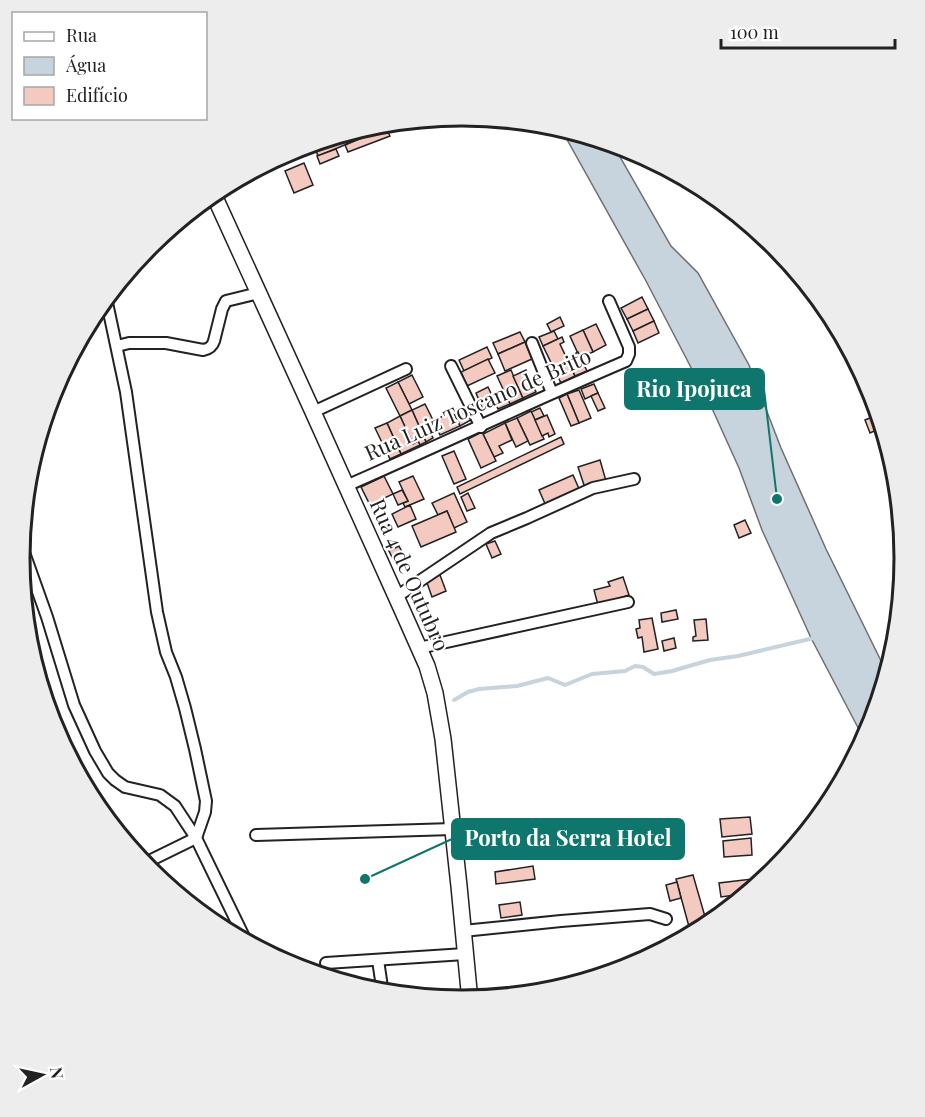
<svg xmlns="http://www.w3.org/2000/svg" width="925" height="1117" viewBox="0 0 925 1117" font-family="'Playfair Display',serif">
<rect width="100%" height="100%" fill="#fff"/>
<path fill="#c7d3dd" stroke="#6f6f6f" stroke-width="1.5" d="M560 127 612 143 671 246 698 273 749 365 781 448 826 549 888 675 872 728 865 741 811 638 762 530 739 468 710 404 646 281Z"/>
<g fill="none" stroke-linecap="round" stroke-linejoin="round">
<path stroke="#c7d3dd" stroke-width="4" d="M454 700 468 692 479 689 517 686 548 678 565 685 592 674 625 671 635 666 643 667 654 674 672 671 710 660 738 656 814 638"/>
</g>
<g fill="#f3c9c0" stroke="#222" stroke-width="1.5">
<path d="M384 123 386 128 347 144 344 137 374 125Z"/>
<path d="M386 128 390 136 348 152 345 145Z"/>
<path d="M344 137 347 144 318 156 315 148Z"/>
<path d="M336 149 339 156 320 164 317 156Z"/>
<path d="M304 163 313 185 294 193 285 171Z"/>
<path d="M642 297 648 309 627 319 621 308Z"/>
<path d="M648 309 654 321 633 331 627 319Z"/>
<path d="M560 317 564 326 551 332 547 324Z"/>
<path d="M654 321 659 333 638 343 633 331Z"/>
<path d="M596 324 606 345 593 352 583 330Z"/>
<path d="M583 330 593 352 580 358 570 336Z"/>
<path d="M554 331 558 339 543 346 539 337Z"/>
<path d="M520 332 525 342 498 354 493 343Z"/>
<path d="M562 337 564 342 560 344 575 376 561 383 543 346Z"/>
<path d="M525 342 532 359 505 371 498 354Z"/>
<path d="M487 347 492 358 464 371 459 360Z"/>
<path d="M578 352 587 371 575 376 567 358Z"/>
<path d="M488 359 495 373 467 386 461 372Z"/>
<path d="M511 370 523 398 510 404 497 376Z"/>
<path d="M526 370 536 392 523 398 513 376Z"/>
<path d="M412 375 423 397 409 404 398 382Z"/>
<path d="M398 382 412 410 400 416 386 388Z"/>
<path d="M594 384 598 393 585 399 581 389Z"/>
<path d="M488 387 496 404 483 410 476 393Z"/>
<path d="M504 390 510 404 498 409 492 396Z"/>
<path d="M579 390 591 418 579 423 567 394Z"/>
<path d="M598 393 605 408 598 411 591 396Z"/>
<path d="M567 394 579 423 571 426 559 398Z"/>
<path d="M425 404 437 428 430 432 433 438 426 442 412 410Z"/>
<path d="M464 406 471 420 460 426 453 411Z"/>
<path d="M540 408 544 416 535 420 531 412Z"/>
<path d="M412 410 426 442 420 445 418 441 413 444 400 416Z"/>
<path d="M453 411 460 426 440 435 433 421Z"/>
<path d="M531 411 544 439 530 445 517 418Z"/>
<path d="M879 414 883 427 870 433 865 420Z"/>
<path d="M547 415 555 434 549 437 548 433 542 436 535 420Z"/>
<path d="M400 416 413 444 418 441 420 445 401 454 387 423Z"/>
<path d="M517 418 528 441 516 447 505 423Z"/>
<path d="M387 423 401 454 390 459 375 428Z"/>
<path d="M505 423 512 440 499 446 503 453 494 457 483 434Z"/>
<path d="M482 432 496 461 481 468 468 439Z"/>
<path d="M561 437 564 444 460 494 457 487Z"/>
<path d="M454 451 466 479 454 484 442 456Z"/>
<path d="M600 460 606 481 585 488 578 467Z"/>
<path d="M573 475 580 491 546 506 539 490Z"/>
<path d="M384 476 393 494 370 505 361 487Z"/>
<path d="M413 476 424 499 405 507 403 503 408 501 399 482Z"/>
<path d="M898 481 900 502H899L890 486Z"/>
<path d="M402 490 408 501 398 505 393 494Z"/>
<path d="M454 493 467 522 454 528 447 511 438 515 432 503Z"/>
<path d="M468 493 475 508 467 511 461 497Z"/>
<path d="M410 505 416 519 398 527 392 514Z"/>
<path d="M447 511 456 532 421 547 412 526Z"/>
<path d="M745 520 751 533 739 538 734 525Z"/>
<path d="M495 541 501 554 492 558 486 544Z"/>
<path d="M399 546 403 554 393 559 389 551Z"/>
<path d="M440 575 446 591 432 597 426 580Z"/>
<path d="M623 577 629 595 598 605 594 590 610 586 608 582Z"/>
<path d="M676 610 678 619 662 622 661 613Z"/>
<path d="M652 618 658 649 644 652 642 637 638 638 636 629 640 628 639 620Z"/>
<path d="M706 619 708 640 693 641V637L696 636 694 620Z"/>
<path d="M674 638 676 648 664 651 662 641Z"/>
<path d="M750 817 752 834 722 837 720 819Z"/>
<path d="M751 838 752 855 724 857 723 841Z"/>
<path d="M533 866 535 879 496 884 495 872Z"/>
<path d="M693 875 708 927 691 934 676 879Z"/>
<path d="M752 879 754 890 749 893 721 897 719 883Z"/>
<path d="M677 882 681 898 670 901 666 885Z"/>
<path d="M520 902 522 915 501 918 499 905Z"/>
</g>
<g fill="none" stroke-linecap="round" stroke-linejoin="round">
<g stroke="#222" stroke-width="14">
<g id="minor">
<path d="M106 298 126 392 157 612 166 652 176 677 185 708 195 749 206 801 205 812 196 838"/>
<path d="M532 343 552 393"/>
<path d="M117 346 129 343H166L203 350C209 349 212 347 214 341L222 309 226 301 259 293"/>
<path d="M451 366 481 427"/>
<path d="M313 412 406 369"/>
<path d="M346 486C440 445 532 401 626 361L629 354V347L609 301"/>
<path d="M21 544 47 617 74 705 95 751 108 773 115 780 125 787 160 795 175 806 196 838 247 943"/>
<path d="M396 597 491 533 527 518 593 488 634 479"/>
<path d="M419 648 628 602"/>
<path d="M256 835 453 829"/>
<path d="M143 864 196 838"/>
<path d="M463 931 561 921 650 914 666 919"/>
<path d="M378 960 383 994"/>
<path d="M326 963 465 954"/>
</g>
</g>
<g stroke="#222" stroke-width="18">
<path id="secondary" d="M213 193 313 412 403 612 427 666 435 693 443 739 459 886 470 1001"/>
</g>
<use href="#minor" stroke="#fff" stroke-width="10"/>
<use href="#secondary" stroke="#fff" stroke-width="15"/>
</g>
<g text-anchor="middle" stroke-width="4.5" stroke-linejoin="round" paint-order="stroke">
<g font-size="21" fill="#222" stroke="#fff">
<text transform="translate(478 405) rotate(-24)" y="7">Rua Luiz Toscano de Brito</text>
<text transform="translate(409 575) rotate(66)" y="7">Rua 4 de Outubro</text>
</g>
</g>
<path d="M0 0H925V1117H0ZM30 558a432 432 0 1 1 864 0a432 432 0 1 1-864 0Z" fill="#ededed" fill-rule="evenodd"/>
<path fill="none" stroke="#222" stroke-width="3" d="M30 558a432 432 0 1 1 864 0a432 432 0 1 1-864 0Z"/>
<path fill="none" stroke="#0f766e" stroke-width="2" d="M777 499L764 389M365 879L452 839"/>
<g fill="#0f766e" stroke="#fff" stroke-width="2">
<circle cx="777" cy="499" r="6"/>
<circle cx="365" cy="879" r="6"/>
</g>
<g fill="#0f766e" stroke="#0f766e" stroke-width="2">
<rect x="625" y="369" width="139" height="40" rx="6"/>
<rect x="452" y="819" width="232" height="40" rx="6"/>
</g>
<g font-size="22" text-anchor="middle" font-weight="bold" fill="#fff">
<text x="694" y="397">Rio Ipojuca</text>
<text x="568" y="846">Porto da Serra Hotel</text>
</g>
<rect x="12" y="12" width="195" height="108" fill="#ffffff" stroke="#a7a7a7" stroke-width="1.5"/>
<rect x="24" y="32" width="30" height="9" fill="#ffffff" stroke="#a7a7a7" stroke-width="1.5"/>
<text x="66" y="42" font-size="18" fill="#222222">Rua</text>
<rect x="24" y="57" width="30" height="18" fill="#c7d3dd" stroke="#a7a7a7" stroke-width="1.5"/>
<text x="66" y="72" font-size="18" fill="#222222">Água</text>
<rect x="24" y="87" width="30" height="18" fill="#f3c9c0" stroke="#a7a7a7" stroke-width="1.5"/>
<text x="66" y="102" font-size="18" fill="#222222">Edifício</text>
<g transform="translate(42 1075) rotate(82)" stroke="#ffffff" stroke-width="4.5" paint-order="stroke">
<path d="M0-4.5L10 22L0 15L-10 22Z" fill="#222222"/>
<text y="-9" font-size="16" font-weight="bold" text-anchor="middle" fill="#222222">N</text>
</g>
<path d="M721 39v9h174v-9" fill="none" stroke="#222222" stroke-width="3"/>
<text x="730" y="39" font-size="18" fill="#222222" stroke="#ffffff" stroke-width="4.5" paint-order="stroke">100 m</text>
</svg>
